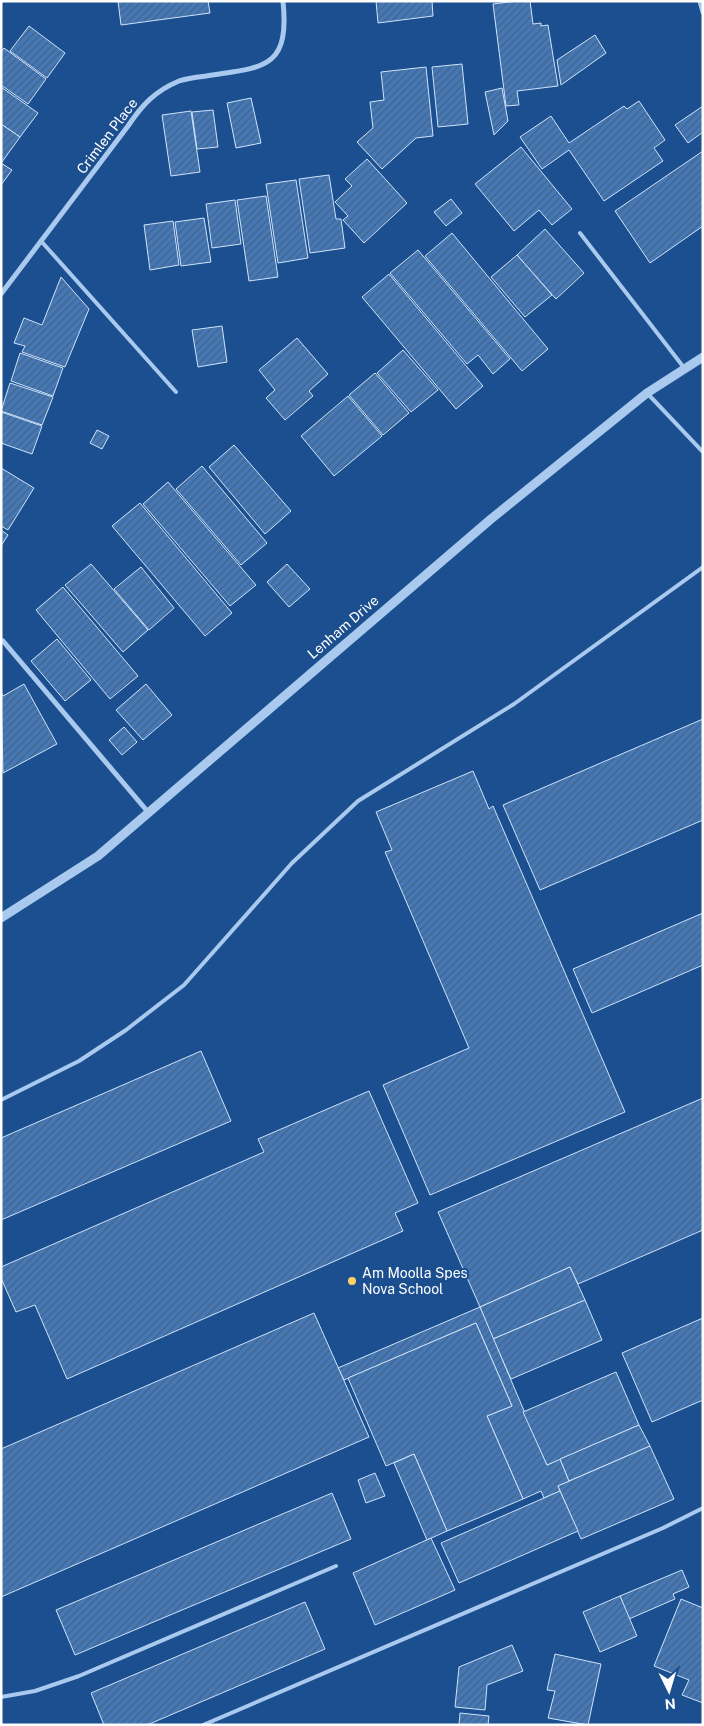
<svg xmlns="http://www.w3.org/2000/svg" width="704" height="1726" viewBox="0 0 704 1726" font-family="'Public Sans',sans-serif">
<defs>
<pattern id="building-hatch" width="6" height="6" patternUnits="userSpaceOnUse" patternTransform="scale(1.25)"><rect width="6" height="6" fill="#4478b7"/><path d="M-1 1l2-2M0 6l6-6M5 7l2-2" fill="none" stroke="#486282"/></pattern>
</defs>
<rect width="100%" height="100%" fill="#1b4f8f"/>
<g fill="url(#building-hatch)" stroke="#cfe3fa">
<path d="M118 1H208L210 13 121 25Z"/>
<path d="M376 1H432L433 16 378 23Z"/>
<path d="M516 1H530L533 24 541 23V26L548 25 558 86 517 91 519 105 506 106 493 4Z"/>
<path d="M29 26 65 53 47 78 10 51Z"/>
<path d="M595 35 606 53 561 85 557 60Z"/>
<path d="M4 48 46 79 28 104 1 85V52Z"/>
<path d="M462 64 468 124 438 127 432 67Z"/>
<path d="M426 67 433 136 416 138 382 169 357 142 373 128 370 102 384 100 381 72Z"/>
<path d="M1 87 38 113 20 137 1 124Z"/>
<path d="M502 88 508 121 494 135 485 92Z"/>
<path d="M251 98 261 143 236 148 227 103Z"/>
<path d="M639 101 665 140 654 148 663 161 604 201 569 150 542 169 520 137 551 116 569 143 624 106 627 109Z"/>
<path d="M703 106V132L688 143 675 125Z"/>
<path d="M213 110 218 147 197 149 192 112Z"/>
<path d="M191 111 200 172 171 176 162 115Z"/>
<path d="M1 124 20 137 2 162 1 161Z"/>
<path d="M521 147 572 209 552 225 539 210 514 231 475 184Z"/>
<path d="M703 151V226L650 263 615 211Z"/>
<path d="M367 159 407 203 364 243 343 220 348 216 335 202 352 186 345 179Z"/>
<path d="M1 163 12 170 1 185Z"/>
<path d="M329 175 336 219H341L345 248 310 253 299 179Z"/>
<path d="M296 180 308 258 278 263 266 184Z"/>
<path d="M266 196 278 277 249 281 237 200Z"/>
<path d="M451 199 462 213 446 226 434 212Z"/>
<path d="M235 200 241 244 212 248 206 204Z"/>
<path d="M204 218 211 262 181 266 175 222Z"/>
<path d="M173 221 179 265 150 270 144 225Z"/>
<path d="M545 229 584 273 556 299 517 255Z"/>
<path d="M452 233 548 349 522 371 425 256Z"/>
<path d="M418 250 510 359 493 374 478 355 467 364 390 273Z"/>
<path d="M517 255 552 295 525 317 491 277Z"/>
<path d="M389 274 483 386 456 409 362 297Z"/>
<path d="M61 277 89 309 65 367 22 352 25 346 14 343 24 318 42 325Z"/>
<path d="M222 326 227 362 198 367 192 330Z"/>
<path d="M297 338 328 374 309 391 313 396 285 420 266 398 275 390 259 370Z"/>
<path d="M403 350 438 390 411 412 377 373Z"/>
<path d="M20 353 63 368 53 396 11 381Z"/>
<path d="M375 373 409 413 383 435 349 395Z"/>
<path d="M10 383 53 397 42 425 1 411Z"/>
<path d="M348 396 382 436 334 476 301 436Z"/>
<path d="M1 412 42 426 32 454 1 443Z"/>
<path d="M97 430 109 436 102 449 90 443Z"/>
<path d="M234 445 291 511 265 534 209 467Z"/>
<path d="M202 466 267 543 241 565 176 489Z"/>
<path d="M1 468 34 488 8 530 1 526Z"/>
<path d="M168 482 256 585 230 606 143 504Z"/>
<path d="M140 503 232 613 205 636 112 526Z"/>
<path d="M1 530 8 535 1 546Z"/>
<path d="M91 564 148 630 123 652 65 585Z"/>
<path d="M287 564 310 589 289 607 267 582Z"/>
<path d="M141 567 174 608 149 630 114 589Z"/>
<path d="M63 587 138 676 110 699 36 610Z"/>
<path d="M57 639 91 680 65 701 31 661Z"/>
<path d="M24 684 57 744 3 773 1 692 3 696Z"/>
<path d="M146 684 172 715 143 740 116 710Z"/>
<path d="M703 719V820L540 890 503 805Z"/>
<path d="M124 727 137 742 122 755 109 740Z"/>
<path d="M473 771 489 809 493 806 625 1112 430 1195 383 1085 469 1048 385 852 392 850 376 812Z"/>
<path d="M703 913V965L592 1013 573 969Z"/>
<path d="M201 1051 231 1121 1 1220V1138Z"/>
<path d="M369 1091 418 1203 395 1213 403 1231 67 1379 35 1305 16 1312 1 1278V1267L264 1152 258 1139Z"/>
<path d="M703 1098V1230L578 1284 570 1267 480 1307 438 1212Z"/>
<path d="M570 1267 585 1300 493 1339 480 1307Z"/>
<path d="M585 1300 602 1340 511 1379 493 1339Z"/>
<path d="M480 1307 547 1465 560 1459 569 1481 558 1486 560 1491 544 1498 541 1491 523 1499 487 1416 512 1406 476 1323 344 1380 338 1368Z"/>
<path d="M314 1313 369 1437 1 1597V1449Z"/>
<path d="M703 1318V1400L652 1422 622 1353Z"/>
<path d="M476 1323 512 1406 487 1416 523 1499 447 1531 414 1454 386 1466 348 1378Z"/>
<path d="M616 1372 639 1425 547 1465 523 1412Z"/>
<path d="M639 1425 650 1446 569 1481 560 1459Z"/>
<path d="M650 1446 674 1499 581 1539 558 1486Z"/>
<path d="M414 1454 447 1531 427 1540 394 1463Z"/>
<path d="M375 1473 385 1496 366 1503 358 1480Z"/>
<path d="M560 1491 578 1531 459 1583 441 1543Z"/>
<path d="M332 1493 351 1539 75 1655 56 1610Z"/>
<path d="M431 1538 455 1590 375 1625 353 1573Z"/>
<path d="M682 1570 689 1587 673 1594 675 1599 629 1619 620 1596Z"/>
<path d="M620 1596 637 1636 600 1652 583 1612Z"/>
<path d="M681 1599 703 1608V1703L682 1695 689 1680 654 1666Z"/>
<path d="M305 1602 325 1649 147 1725H104L91 1693Z"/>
<path d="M512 1645 523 1671 487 1685 485 1710 455 1707 459 1667Z"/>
<path d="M555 1654 601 1664 588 1725 548 1718 555 1691 547 1690Z"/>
<path d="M460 1713 489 1716 488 1725H459Z"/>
</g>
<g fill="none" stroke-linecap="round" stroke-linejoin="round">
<g stroke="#a9c9ee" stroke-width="4">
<path d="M580 233 685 369"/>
<path d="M41 241 176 392"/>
<path d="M647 393 703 452"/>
<path d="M1 1100 79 1061 126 1030 184 985 292 863 358 801 514 704 703 567"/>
<path d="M1 1697 35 1691 79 1676 336 1566"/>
<path d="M203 1725 663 1528 703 1508"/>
</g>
<g stroke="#a9c9ee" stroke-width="5">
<path d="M700 1 703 12"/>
<path d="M1 294 128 126C142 105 155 91 179 81 187 78 197 77 206 76 263 67 290 70 283 1"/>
<path d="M3 641 148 812"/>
</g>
<path stroke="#a9c9ee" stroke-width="9" d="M1 918 98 856 491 519 647 393 703 357"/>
</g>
<circle fill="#ffd166" stroke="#1b4f8f" stroke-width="2" cx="352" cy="1281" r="5"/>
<g text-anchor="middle" stroke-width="4.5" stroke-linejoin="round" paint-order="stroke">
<g font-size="14" fill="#fff" stroke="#1b4f8f">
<text transform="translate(107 136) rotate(-53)" y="5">Crimlen Place</text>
<text transform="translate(343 627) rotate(-41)" y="5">Lenham Drive</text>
</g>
<g font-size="14" fill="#fff" stroke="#1b4f8f" text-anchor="start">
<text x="362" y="1278">Am Moolla Spes<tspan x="362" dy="16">Nova School</tspan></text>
</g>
</g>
<rect width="704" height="1726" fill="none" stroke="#ffffff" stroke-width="5"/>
<g transform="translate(669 1691) rotate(175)" stroke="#1b4f8f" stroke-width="4" paint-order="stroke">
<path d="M0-4L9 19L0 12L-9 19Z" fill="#ffffff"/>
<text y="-8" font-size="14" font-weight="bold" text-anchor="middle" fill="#ffffff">N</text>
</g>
</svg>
